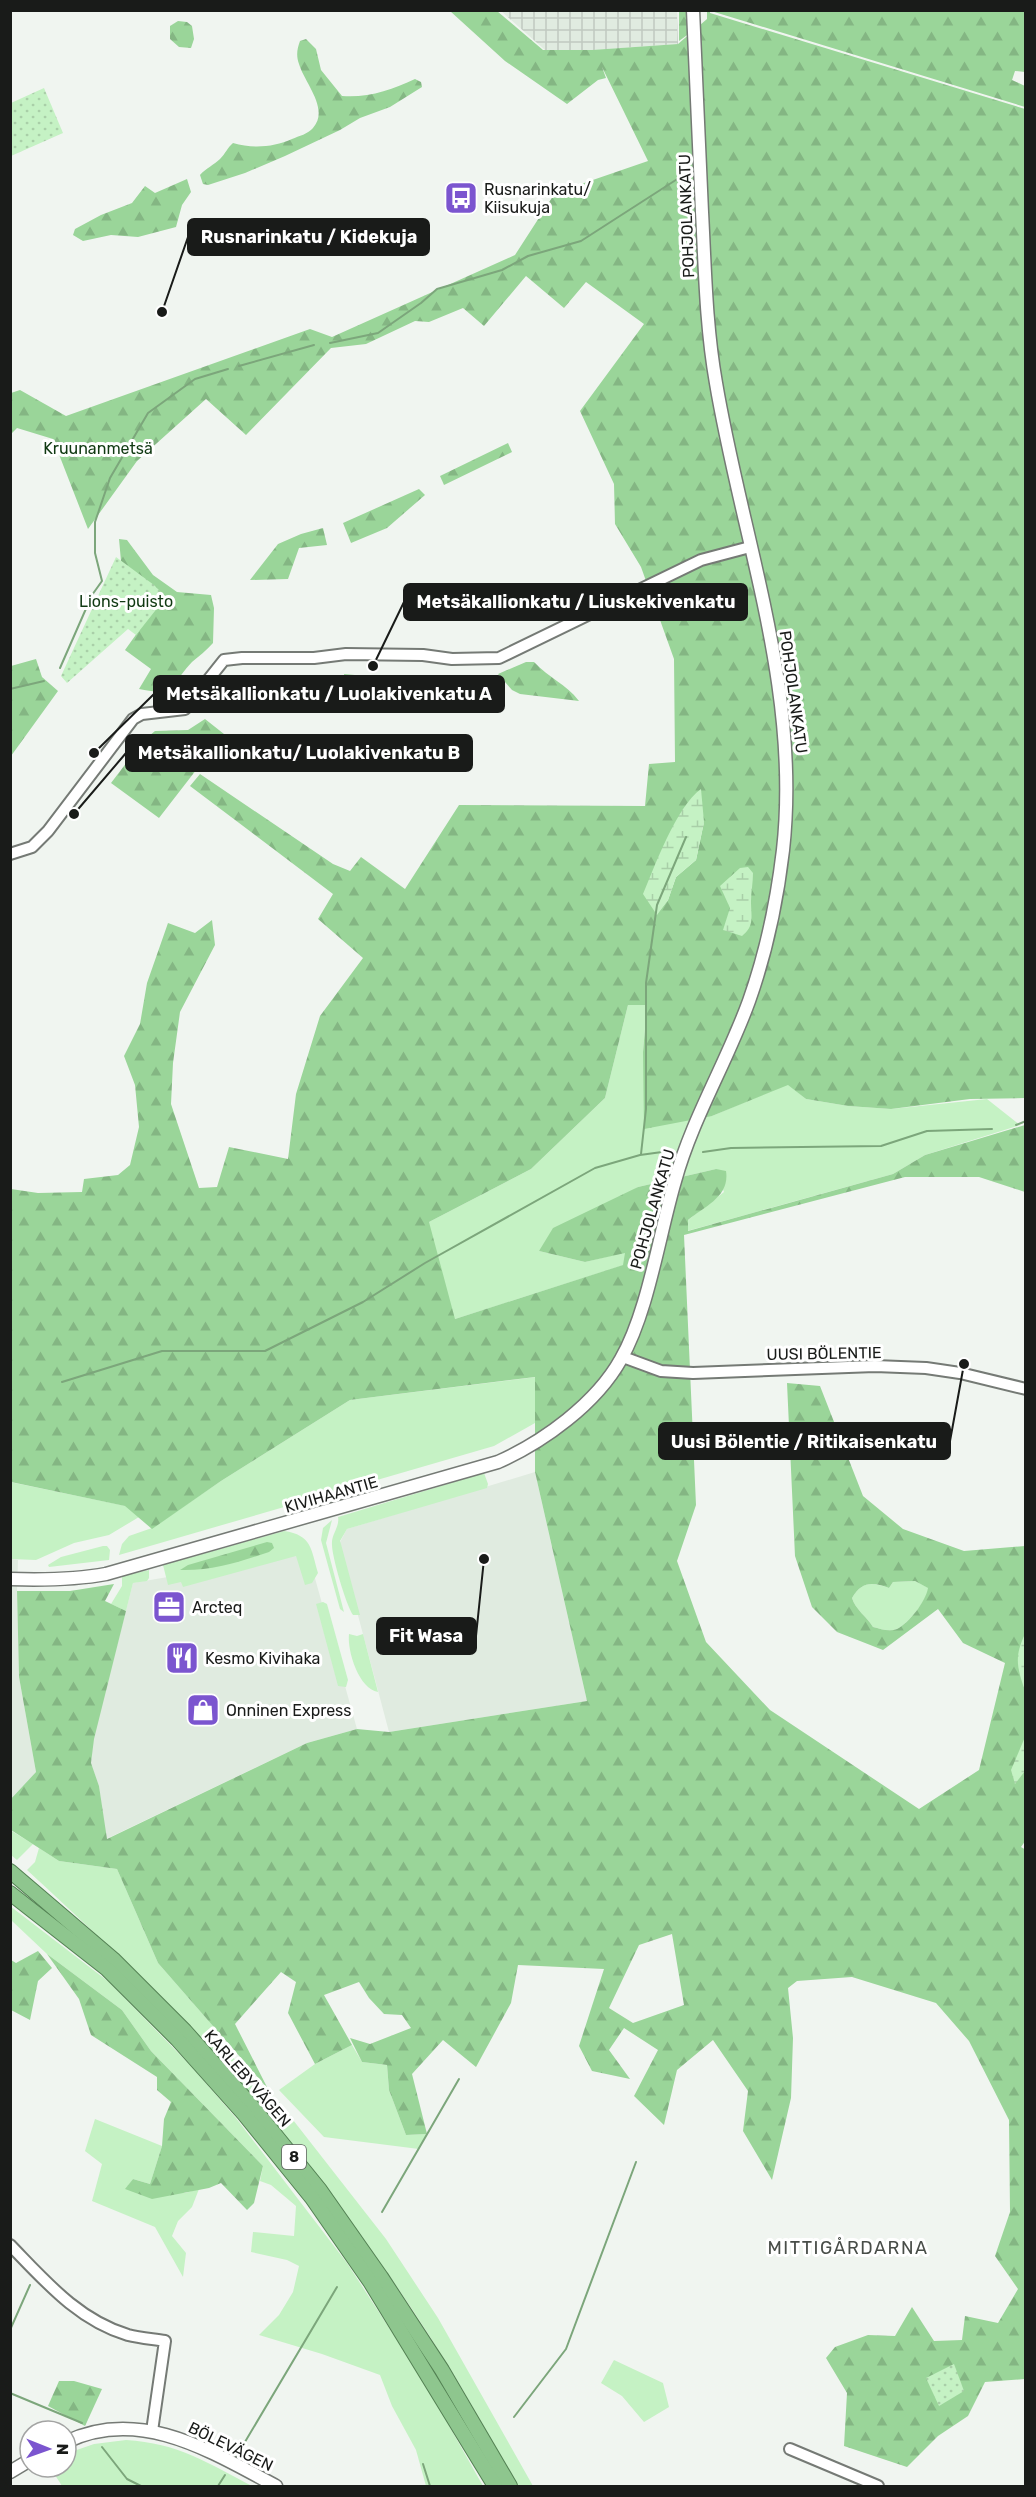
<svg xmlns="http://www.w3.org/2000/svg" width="1036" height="2497" viewBox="0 0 1036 2497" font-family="Rubik,sans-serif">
<defs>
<pattern id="industrial-grid" width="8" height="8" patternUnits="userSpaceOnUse" patternTransform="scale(1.5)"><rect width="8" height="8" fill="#e0ebe0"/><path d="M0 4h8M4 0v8" fill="none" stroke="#c0c9c0"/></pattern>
<pattern id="forest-firs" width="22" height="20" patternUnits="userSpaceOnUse" patternTransform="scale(1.5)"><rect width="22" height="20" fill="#9ad599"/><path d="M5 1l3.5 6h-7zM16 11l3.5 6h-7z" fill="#84b683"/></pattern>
<pattern id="wetland-marsh" width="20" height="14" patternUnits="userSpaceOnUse" patternTransform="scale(1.5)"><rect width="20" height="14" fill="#c5f2c4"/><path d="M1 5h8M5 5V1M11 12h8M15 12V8" fill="none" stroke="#a9cfa8"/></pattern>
<pattern id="park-dots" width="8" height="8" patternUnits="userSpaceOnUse" patternTransform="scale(1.5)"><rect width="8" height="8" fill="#c5f2c4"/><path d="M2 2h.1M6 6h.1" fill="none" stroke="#a9cfa8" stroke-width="1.8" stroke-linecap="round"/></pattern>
</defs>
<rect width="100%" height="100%" fill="#f0f5f0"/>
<g fill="#e0ebe0">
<path d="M535 1472 587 1701 389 1732 339 1544 347 1529Z"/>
<path d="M306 1546 357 1729 307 1743 106 1839 99 1786 91 1764 93 1739 133 1583 185 1574Z"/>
<path d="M11 1559 18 1560 17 1591 19 1677 36 1772 11 1800Z"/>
</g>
<path fill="url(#industrial-grid)" d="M501 11H677L678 44 593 50H545Z"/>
<g fill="#c5f2c4">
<path d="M647 1004 643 1052 712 1116 788 1084 806 1099 848 1106 891 1109 987 1099 1020 1125 925 1155 893 1174 687 1231 688 1220 724 1192 716 1169 638 1187 539 1251 585 1262 626 1252 624 1265 455 1319 334 1289 429 1222 531 1169 605 1098 628 1005Z"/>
<path d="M536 1377 535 1423 494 1446 119 1555 122 1544 129 1536 152 1528 221 1481 350 1400Z"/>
<path d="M484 1473 488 1484 487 1488 347 1529 340 1541 341 1544 360 1615H353C346 1605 332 1557 332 1545 331 1534 340 1527 338 1517Z"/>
<path d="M10 1482 126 1506 139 1517 109 1535 74 1543 36 1560 11 1559Z"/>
<path d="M332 1520 326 1543 344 1612 340 1609 321 1540 323 1528Z"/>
<path d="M284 1531C312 1535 311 1549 318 1573L312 1583 305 1585 296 1556 183 1587 181 1582 168 1585 163 1565Z"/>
<path d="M103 1546H107L110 1550 109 1560 49 1567 48 1565 61 1557Z"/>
<path d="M149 1570V1578L147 1581 133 1583 126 1611 111 1604 122 1586V1576Z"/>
<path d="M915 1581 929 1588C926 1601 909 1623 897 1629 889 1632 881 1629 873 1627 867 1617 855 1609 852 1598 862 1581 871 1582 889 1588L893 1582Z"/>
<path d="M323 1602 327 1604 348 1680 346 1687 338 1686 316 1604Z"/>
<path d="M349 1634 357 1636 363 1634 378 1692C359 1689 347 1651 349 1634Z"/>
<path d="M10 1830 33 1844 17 1860 11 1855Z"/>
<path d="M39 1848 59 1861 117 1869 158 1963 221 2035 220 2045 279 2102 386 2239 438 2318 533 2486H515C457 2369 381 2258 300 2156 280 2131 261 2105 240 2081 173 2007 101 1938 27 1870L35 1862Z"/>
<path d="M10 1906 109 1982 191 2066 236 2118 347 2263 425 2383 483 2486H426L416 2450 392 2406 380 2375 322 2354 259 2335 279 2315 293 2292 299 2266 287 2260 251 2252 253 2232 294 2236 296 2206 271 2185 260 2181 263 2166 151 2051 122 2010 47 1954 11 1920Z"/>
<path d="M352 2045 362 2062 387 2065 389 2090 406 2135 427 2134 419 2149 324 2137 279 2090 315 2064Z"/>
<path d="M95 2119 162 2146 150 2184 133 2179 126 2189 185 2193 199 2189 192 2207 178 2221 172 2236 186 2253 183 2277 155 2227 92 2201 102 2164 85 2151Z"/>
<path d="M614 2360 663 2383 669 2407 644 2422 622 2396 601 2383Z"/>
<path d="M126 2440C178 2443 208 2463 252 2486H62L50 2467H66V2454L68 2453 94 2444Z"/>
</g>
<g fill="url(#forest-firs)" fill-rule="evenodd">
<path d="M450 11H497L543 50H592L678 44 707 19V11H710V13L1025 109V1098L970 1099 891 1109 848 1106 806 1099 788 1085 712 1116 644 1129 643 1052 647 1005H628L605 1098 531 1169 429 1222 455 1319 623 1265 625 1253 585 1262 539 1251 553 1228 638 1187 716 1169 726 1171C730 1196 706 1206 688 1220V1231L893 1174 925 1155 1025 1125V1192L979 1177H905L684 1235 696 1505 677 1561 706 1642 770 1710 919 1809 979 1770 1005 1663 963 1643 938 1609 883 1650 837 1632 812 1607 795 1556 787 1383 820 1386 863 1496 903 1529 964 1551 1025 1546 1026 1840 1021 1847 1026 1850 1025 2379 985 2382 968 2416 938 2436 907 2467 844 2446 847 2393 826 2358 835 2347 868 2335 895 2336 912 2307 934 2341 962 2340 965 2316 998 2323 1018 2289 995 2256 1010 2212 1009 2120 969 2041 936 2003 852 1977 797 1981 788 1988 793 2038 791 2098 772 2180 743 2131 748 2091 713 2040 677 2070 664 2125 634 2096 658 2050 624 2028 609 2050 630 2079 592 2071 579 2046 604 1969 518 1965 511 2003 476 2067 443 2040 412 2074 427 2134 406 2135 389 2090 387 2065 362 2062 350 2038 370 2044 411 2028 402 2015 384 2014 369 1998 359 1982 324 1995 352 2045 315 2064 288 2013 296 1982 281 1972 235 2024 268 2089 158 1963 117 1869 59 1861 11 1830 10 1800 36 1772 19 1677 17 1591H70L114 1584 105 1601 126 1611 94 1739 91 1763 99 1786 107 1839 307 1743 357 1729 389 1732 587 1701 535 1472V1377L350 1400 221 1481 152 1529 125 1506 11 1482V1189L38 1193 82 1192 84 1179 118 1175 130 1165 139 1127 135 1085 124 1056 140 1024 147 983 168 923 195 933 212 920 215 945 180 1012 173 1063 171 1104 199 1188 217 1187 229 1147 288 1159 296 1094 320 1016 363 958 318 919 333 894 190 786 200 774 333 864 350 871 361 857 405 889 459 805 645 806 649 764 675 762 674 659 641 567 615 524 614 484 580 411 644 324 586 282 564 308 526 276 484 326 463 308 429 322 415 321 366 344 331 348 246 435 206 399 137 461 88 529 53 439 17 428 11 434V393L20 390 66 416 310 329 332 337 515 255 555 193 648 161 602 67 606 78 598 80 567 104 505 61ZM704 822 696 860 676 877 668 900 656 915ZM915 1581 928 1588C926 1601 909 1623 897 1629 889 1632 881 1629 873 1627 867 1617 855 1609 852 1598 862 1581 872 1582 889 1588L893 1582ZM672 1934 684 2005 633 2023 609 2008 639 1945Z"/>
<path d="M679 11H688L690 33 679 41Z"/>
<path d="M711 11H1025V72L1015 71 1012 80 1025 86V107Z"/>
<path d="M178 21 187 22 192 26 194 39 191 48 179 47 170 39V26Z"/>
<path d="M306 39 316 49 321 70 342 96C368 98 392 90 415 79L421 82 422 87 390 107 360 118 340 130 285 156 245 173 208 185 203 184 200 175C206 168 214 165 220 159 226 153 227 148 233 143 253 149 274 147 292 139 299 136 308 134 313 128 330 109 304 82 299 64 296 56 297 49 300 41Z"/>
<path d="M187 179 191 192 182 205 176 227 138 237 111 235 83 241 73 235 75 229 101 215 132 203 145 186 155 193Z"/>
<path d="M508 443 512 452 444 485 440 476Z"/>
<path d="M419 489 425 495 387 528 351 543 343 523Z"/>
<path d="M323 528 327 545 299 548 288 579 250 580 278 544 301 534Z"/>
<path d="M119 539 127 540 153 575 177 592 211 595 214 608 213 643C207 650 199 656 192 662 171 684 176 697 139 689L151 669 125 650 140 629 121 561Z"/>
<path d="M36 659 42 677 58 691 11 756V666Z"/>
<path d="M526 662H534C550 679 565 683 579 701L520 694 512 690 498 674Z"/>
<path d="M344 674 388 678 392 684 391 693C376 704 359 701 346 689Z"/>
<path d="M205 719 224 734 159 818 111 783 143 741 155 731 188 730Z"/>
<path d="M267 1542 272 1543 274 1548 269 1552C239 1562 212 1571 180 1570L188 1565Z"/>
<path d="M38 1951 52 1968 38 1981 30 2020 11 2010V1960L16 1963Z"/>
<path d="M47 1954 122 2010 151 2051 263 2166 254 2203 247 2210 221 2183 209 2188 152 2199 125 2189 133 2179 150 2184 162 2146 164 2119 171 2102 157 2090V2077L91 2035 79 1999Z"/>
<path d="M59 2381H74L102 2389 85 2426 48 2406Z"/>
</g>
<g fill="url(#wetland-marsh)">
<path d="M701 789 704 822 696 860 676 877 668 900 657 915 643 894C655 866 676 807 701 789Z"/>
<path d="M748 867 753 873C753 883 751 892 751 901 751 916 755 926 742 936L723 930 730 908 720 886 740 868Z"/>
<path d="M1025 1634V1691C1017 1667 1014 1657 1025 1634Z"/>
<path d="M1025 1737V1771L1015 1784 1011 1770Z"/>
</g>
<g fill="url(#park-dots)">
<path d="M44 88 63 133 11 156V103Z"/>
<path d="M116 557 154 585 166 597 136 635 128 629 67 683 61 676Z"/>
<path d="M954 2364 964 2391 939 2406 926 2378Z"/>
</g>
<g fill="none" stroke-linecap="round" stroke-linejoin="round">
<g stroke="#7ca67b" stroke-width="2">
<path d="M330 343 378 333 421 303 437 289 502 270 528 256 581 241 682 176"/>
<path d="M239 366 314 345"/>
<path d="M60 668 92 595 102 581 95 553V522L110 478 148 413 195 379 228 369"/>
<path d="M10 689 44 681"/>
<path d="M1016 1125 1026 1121"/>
<path d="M703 1152 731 1148 881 1146 927 1131 992 1129"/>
<path d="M641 1154 646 1109V983L657 905 686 837"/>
<path d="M62 1382 162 1351H265L363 1302 425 1263 595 1168 640 1155 662 1152"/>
<path d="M382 2212 459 2079"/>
<path d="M10 2330 30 2285"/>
<path d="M10 2393 82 2423"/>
<path d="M514 2417 566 2349 636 2162"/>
<path d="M102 2447 127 2479 141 2486"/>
<path d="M236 2457 337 2287"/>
<path d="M423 2464 430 2486"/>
<path d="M218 2486 225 2475"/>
</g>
<g stroke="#757a75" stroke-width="14">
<g id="tertiary">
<path d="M10 854 32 847 48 831 133 719 142 714 185 709 224 660 242 658H314L346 654 423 655 452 659 499 658 701 560 750 547"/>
<path d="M623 1357 661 1371 693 1373 875 1366 926 1368 960 1373 1026 1389"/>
<path d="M10 2245C45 2281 78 2320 128 2335 140 2338 153 2339 165 2341L152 2431"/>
<path d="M790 2449 878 2486"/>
</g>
</g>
<g stroke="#757a75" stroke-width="15">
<g id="secondary">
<path d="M10 1579C43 1580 74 1580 106 1574L498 1462C543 1442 596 1404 621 1359 648 1312 659 1235 675 1181 692 1119 727 1062 749 1001 766 953 777 901 783 850 801 690 742 538 716 383 706 327 705 269 702 212 699 145 696 78 693 10"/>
<path d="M66 2442C140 2406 212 2452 276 2486"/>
<path d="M10 2472 30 2460"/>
</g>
</g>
<g stroke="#538053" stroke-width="16">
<g id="trunk">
<path d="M10 1871 113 1959 185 2031 251 2105 320 2190 381 2277 442 2370 510 2486"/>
<path d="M10 1893 107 1969 177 2039 244 2114 312 2198 371 2283 495 2486"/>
</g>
</g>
<use href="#tertiary" stroke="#fff" stroke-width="10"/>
<use href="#secondary" stroke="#fff" stroke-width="12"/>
<use href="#trunk" stroke="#8ec68e" stroke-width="14"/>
</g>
<defs>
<g id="bus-square" transform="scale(1.725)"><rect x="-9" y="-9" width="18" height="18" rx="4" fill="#7b55cf" stroke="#fff"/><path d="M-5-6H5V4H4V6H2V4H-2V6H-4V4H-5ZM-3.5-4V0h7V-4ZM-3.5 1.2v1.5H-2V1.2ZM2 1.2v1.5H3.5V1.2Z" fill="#fff"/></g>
<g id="office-square" transform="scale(1.725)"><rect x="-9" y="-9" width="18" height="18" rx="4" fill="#7b55cf" stroke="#fff"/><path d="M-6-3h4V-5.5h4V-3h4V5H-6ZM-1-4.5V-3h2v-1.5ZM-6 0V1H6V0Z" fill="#fff"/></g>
<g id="restaurant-square" transform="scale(1.725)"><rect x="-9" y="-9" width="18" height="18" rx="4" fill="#7b55cf" stroke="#fff"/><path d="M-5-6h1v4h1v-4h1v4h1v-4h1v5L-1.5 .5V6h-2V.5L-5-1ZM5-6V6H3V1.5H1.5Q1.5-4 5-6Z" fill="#fff"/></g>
<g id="shop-square" transform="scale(1.725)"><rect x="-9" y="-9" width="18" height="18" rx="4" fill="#7b55cf" stroke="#fff"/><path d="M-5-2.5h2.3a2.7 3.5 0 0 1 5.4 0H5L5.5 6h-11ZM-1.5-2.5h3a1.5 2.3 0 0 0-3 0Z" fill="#fff"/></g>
</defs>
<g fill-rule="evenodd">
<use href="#bus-square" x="461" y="198"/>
<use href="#office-square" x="169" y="1607"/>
<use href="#restaurant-square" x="182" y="1658"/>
<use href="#shop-square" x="203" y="1710"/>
</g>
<g text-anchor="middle" stroke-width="6" stroke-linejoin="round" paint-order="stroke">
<rect fill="#fff" stroke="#5e5f5e" stroke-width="1.5" x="282" y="2145" width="24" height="24" rx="4.5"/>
<g font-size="15" font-weight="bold" fill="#191b19">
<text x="294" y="2162">8</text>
</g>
<g font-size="16" fill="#191b19" stroke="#fff" text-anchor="start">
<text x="484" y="195">Rusnarinkatu/<tspan x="484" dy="18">Kiisukuja</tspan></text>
<text x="192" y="1613">Arcteq</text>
<text x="205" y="1664">Kesmo Kivihaka</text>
<text x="226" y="1716">Onninen Express</text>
</g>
<g font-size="16" fill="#191b19" stroke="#fff">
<text transform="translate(686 216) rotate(-92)" y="6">POHJOLANKATU</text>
<text transform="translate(794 692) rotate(82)" y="6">POHJOLANKATU</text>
<text transform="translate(652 1209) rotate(-74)" y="6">POHJOLANKATU</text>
<text transform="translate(824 1353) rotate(-1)" y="6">UUSI BÖLENTIE</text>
<text transform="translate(331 1494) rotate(-16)" y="6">KIVIHAANTIE</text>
<text transform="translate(248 2078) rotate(49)" y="6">KARLEBYVÄGEN</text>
<text transform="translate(231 2446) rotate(26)" y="6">BÖLEVÄGEN</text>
</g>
<g font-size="16" fill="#103912" stroke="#fff">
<text x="98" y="454">Kruunanmetsä</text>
<text x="126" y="607">Lions-puisto</text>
</g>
<g font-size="18" letter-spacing="1.5" fill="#484d48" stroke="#fff">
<text x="848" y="2254">MITTIGÅRDARNA</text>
</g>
</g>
<path fill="none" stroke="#191b19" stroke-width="2" d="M162 312L188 237M373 666L404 602M94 753L154 694M74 814L126 753M964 1364L950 1441M484 1559L476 1636"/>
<g fill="#191b19" stroke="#fff" stroke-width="2">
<circle cx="162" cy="312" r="6"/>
<circle cx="373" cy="666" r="6"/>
<circle cx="94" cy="753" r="6"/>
<circle cx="74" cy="814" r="6"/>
<circle cx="964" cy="1364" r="6"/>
<circle cx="484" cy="1559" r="6"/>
</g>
<g fill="#191b19" stroke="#191b19" stroke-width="2">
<rect x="188" y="219" width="241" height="36" rx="6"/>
<rect x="404" y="584" width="343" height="36" rx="6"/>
<rect x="154" y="676" width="350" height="36" rx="6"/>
<rect x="126" y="735" width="346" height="36" rx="6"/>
<rect x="659" y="1423" width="291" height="36" rx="6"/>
<rect x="377" y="1618" width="99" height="36" rx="6"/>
</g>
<g font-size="18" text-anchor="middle" font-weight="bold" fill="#fff">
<text x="309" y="243">Rusnarinkatu / Kidekuja</text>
<text x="576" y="608">Metsäkallionkatu / Liuskekivenkatu</text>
<text x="329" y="700">Metsäkallionkatu / Luolakivenkatu A</text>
<text x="299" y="759">Metsäkallionkatu/ Luolakivenkatu B</text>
<text x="804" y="1448">Uusi Bölentie / Ritikaisenkatu</text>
<text x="426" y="1642">Fit Wasa</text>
</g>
<rect width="1036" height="2497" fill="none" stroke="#191b19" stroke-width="24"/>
<g transform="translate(48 2449) rotate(91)"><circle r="28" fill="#ffffff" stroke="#a3a4a3" stroke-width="1.5"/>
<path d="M0-4.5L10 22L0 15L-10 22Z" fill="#7b55cf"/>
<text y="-9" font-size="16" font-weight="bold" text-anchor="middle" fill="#191b19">N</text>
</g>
</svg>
